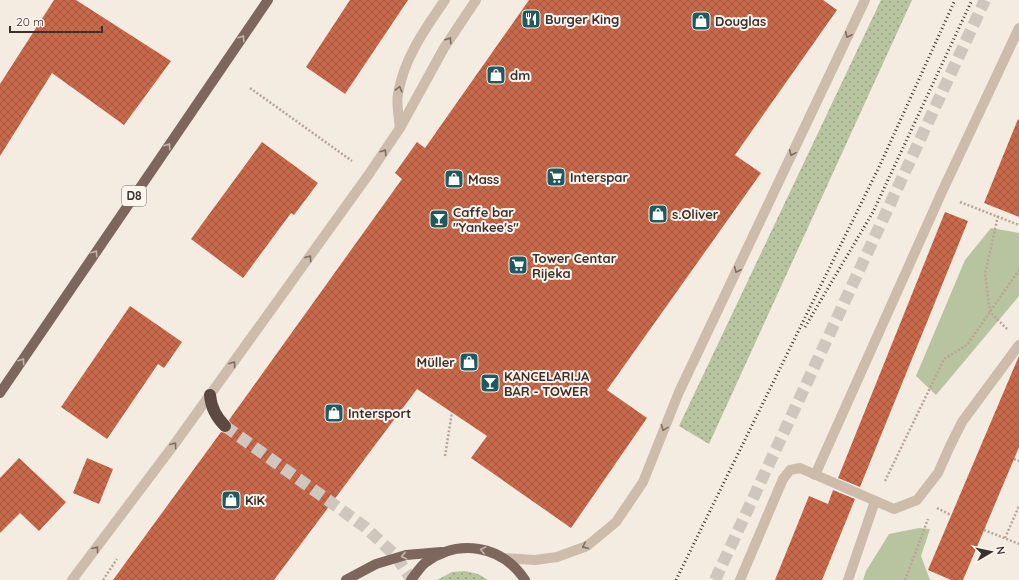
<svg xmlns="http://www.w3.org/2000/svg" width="1019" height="580" viewBox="0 0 1019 580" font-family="Quicksand,sans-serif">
<defs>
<pattern id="grass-dots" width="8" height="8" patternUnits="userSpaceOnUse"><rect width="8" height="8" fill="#b8c4a0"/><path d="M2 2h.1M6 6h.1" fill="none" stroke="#97a083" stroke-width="1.8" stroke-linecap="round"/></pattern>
<pattern id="building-cross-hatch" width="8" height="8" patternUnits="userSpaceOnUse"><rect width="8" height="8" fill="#c8694b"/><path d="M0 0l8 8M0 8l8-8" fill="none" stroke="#a4573f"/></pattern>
</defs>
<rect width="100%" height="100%" fill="#f4ebe1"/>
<g fill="url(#grass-dots)">
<path d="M881 0H912L709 444 679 426Z"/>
<path d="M465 571 478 574 488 580H437L452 572Z"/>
</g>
<g fill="#b8c4a0">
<path d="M991 228 1019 233V296L936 395 916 376 965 260Z"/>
<path d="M919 528 930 529 921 556 930 580H863L866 571 889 534Z"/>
</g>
<g fill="url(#building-cross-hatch)">
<path d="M54 0H76L171 61 124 125 52 73 0 156V84Z"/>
<path d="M350 0H408L345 94 306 67Z"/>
<path d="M529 0H823L837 10 735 155 761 173 607 390 647 418 571 528 471 458 487 436 417 389 274 580H113L221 432 226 433 230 431 232 425 229 420 402 179 395 173 417 142 425 148Z"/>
<path d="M1018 119 1019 120V217L984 203Z"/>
<path d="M262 142 318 183 294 215 291 213 243 278 191 239Z"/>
<path d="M945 212 968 221 860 487 838 478Z"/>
<path d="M130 306 182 342 164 368 158 364 107 439 61 407Z"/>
<path d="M1019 356V447L963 580H951L928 570Z"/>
<path d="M19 458 66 502 39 531 20 513 0 533V478Z"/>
<path d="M87 458 113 469 99 504 73 493Z"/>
<path d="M833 490 855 499 822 580H775L809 496 828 504Z"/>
</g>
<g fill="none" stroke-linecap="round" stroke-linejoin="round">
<g stroke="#cfc6bd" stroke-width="12" stroke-dasharray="12 6" stroke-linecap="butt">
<path d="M225 426 365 527 395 555 412 580"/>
<path d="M715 580 985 0"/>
</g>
<g stroke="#b9a596" stroke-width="2.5" stroke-dasharray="2 2" stroke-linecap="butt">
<path d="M250 88 352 161"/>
<path d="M960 202 1019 225"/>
<path d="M998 216 985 274 990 312 1007 329"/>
<path d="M445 456 452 412"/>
<path d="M1014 459 1019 461"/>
<path d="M885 481 944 359 967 345 1019 270"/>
<path d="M937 508 951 515"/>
<path d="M984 530 1019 544"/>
<path d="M1005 538 1019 506"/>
<path d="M103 580 117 559"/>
<path d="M905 580 928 519"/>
</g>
<g stroke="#cdbbac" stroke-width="10">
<path d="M400 128C399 117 396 104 398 94 404 58 425 29 445 0"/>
<path d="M815 475 941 194 1019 28"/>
<path d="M504 558 535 560 557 557 587 546 616 522 643 482 679 392 865 0"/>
<path d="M72 580 176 442 369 174 400 128 444 48 476 0"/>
<path d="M740 580 783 479 790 470 800 468 894 509 917 500 938 473 950 446 962 422 1019 345"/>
<path d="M848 580 875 501"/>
</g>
<g stroke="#7d675c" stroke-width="10">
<path d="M0 393 268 0"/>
<path d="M346 580 376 564 406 555 441 552"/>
<path d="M411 580C415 575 420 567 425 563 458 538 502 545 525 580"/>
</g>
<path stroke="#5c4a42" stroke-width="12" d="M210 395C211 408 216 417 225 426"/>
<g stroke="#3b302b" stroke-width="3" stroke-dasharray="1 3" stroke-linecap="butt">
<path d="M805 327 873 212 972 0"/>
<path d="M676 580 880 165 955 0"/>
</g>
</g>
<defs><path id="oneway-chevron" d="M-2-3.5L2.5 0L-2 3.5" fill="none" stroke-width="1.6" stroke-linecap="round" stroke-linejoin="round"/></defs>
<g stroke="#7d6f65">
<use href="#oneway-chevron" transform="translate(848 35) rotate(115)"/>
<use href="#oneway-chevron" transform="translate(449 40) rotate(-56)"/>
<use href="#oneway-chevron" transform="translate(399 89) rotate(-76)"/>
<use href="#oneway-chevron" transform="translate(384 152) rotate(-56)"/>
<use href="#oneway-chevron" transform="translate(792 153) rotate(115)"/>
<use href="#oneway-chevron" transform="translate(309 258) rotate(-54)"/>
<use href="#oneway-chevron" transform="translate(737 270) rotate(115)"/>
<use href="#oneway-chevron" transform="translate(233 364) rotate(-54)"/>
<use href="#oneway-chevron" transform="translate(664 428) rotate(111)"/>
<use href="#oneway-chevron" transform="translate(174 445) rotate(-54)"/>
<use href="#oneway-chevron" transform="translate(585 546) rotate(153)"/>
<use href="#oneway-chevron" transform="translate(96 549) rotate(-52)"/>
</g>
<g stroke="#c2b5ac">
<use href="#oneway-chevron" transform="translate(242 38) rotate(-56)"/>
<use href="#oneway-chevron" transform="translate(168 146) rotate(-56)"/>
<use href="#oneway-chevron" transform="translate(95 253) rotate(-56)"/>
<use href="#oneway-chevron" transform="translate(22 361) rotate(-56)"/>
<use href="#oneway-chevron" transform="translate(483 550) rotate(-167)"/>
<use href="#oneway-chevron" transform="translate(404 556) rotate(167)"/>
</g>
<defs>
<g id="restaurant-square" transform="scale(1)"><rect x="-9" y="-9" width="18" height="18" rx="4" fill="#1f5a5e" stroke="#fbf5ee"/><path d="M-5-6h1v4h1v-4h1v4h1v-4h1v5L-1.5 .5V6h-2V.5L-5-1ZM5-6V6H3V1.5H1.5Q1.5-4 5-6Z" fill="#fff"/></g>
<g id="shop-square" transform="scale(1)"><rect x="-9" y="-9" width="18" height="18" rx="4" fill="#1f5a5e" stroke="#fbf5ee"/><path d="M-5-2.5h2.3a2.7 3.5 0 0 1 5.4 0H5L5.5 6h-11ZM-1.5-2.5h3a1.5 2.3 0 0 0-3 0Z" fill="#fff"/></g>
<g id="supermarket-square" transform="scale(1)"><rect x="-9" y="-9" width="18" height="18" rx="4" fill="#1f5a5e" stroke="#fbf5ee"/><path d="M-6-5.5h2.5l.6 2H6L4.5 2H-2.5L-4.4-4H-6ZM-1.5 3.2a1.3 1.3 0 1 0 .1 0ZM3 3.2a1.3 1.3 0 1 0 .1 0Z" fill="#fff"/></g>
<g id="bar-square" transform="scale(1)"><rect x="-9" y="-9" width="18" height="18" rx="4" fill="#1f5a5e" stroke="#fbf5ee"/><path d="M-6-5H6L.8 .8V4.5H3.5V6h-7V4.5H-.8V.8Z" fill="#fff"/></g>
</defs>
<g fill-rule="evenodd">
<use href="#restaurant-square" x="531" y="19"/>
<use href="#shop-square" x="701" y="21"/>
<use href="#shop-square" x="496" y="75"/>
<use href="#supermarket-square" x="556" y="177"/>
<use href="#shop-square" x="454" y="179"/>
<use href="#shop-square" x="658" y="214"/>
<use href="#bar-square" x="439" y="219"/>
<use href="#supermarket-square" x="518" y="265"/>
<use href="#shop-square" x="469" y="362"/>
<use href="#bar-square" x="490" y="383"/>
<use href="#shop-square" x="334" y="413"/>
<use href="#shop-square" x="231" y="500"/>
</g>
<g text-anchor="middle" stroke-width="4" stroke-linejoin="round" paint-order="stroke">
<rect fill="#fbf5ee" stroke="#756b66" stroke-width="1" x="122" y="186" width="24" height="20" rx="3"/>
<g font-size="12" font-weight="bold" fill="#3b302b">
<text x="134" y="200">D8</text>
</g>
<g font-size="13" font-weight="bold" fill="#3b302b" stroke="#fbf5ee" text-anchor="start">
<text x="545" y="24">Burger King</text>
<text x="715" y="26">Douglas</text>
<text x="510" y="80">dm</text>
<text x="570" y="182">Interspar</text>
<text x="468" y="184">Mass</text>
<text x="453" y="217">Caffe bar<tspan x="453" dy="15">"Yankee's"</tspan></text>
<text x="672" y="219">s.Oliver</text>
<text x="532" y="263">Tower Centar<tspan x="532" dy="15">Rijeka</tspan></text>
<text x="455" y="367" text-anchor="end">Müller</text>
<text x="504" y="381">KANCELARIJA<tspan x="504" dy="15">BAR - TOWER</tspan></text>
<text x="348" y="418">Intersport</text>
<text x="245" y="505">KiK</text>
</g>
</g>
<g transform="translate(991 552) rotate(81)" stroke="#fbf5ee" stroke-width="3" paint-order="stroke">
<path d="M0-3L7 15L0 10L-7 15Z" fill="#3b302b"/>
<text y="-6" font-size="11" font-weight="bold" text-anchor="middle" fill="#3b302b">N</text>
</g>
<path d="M10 26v6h92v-6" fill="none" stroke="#3b302b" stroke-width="2"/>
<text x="16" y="26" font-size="12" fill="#3b302b" stroke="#fbf5ee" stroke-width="3" paint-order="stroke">20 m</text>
</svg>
